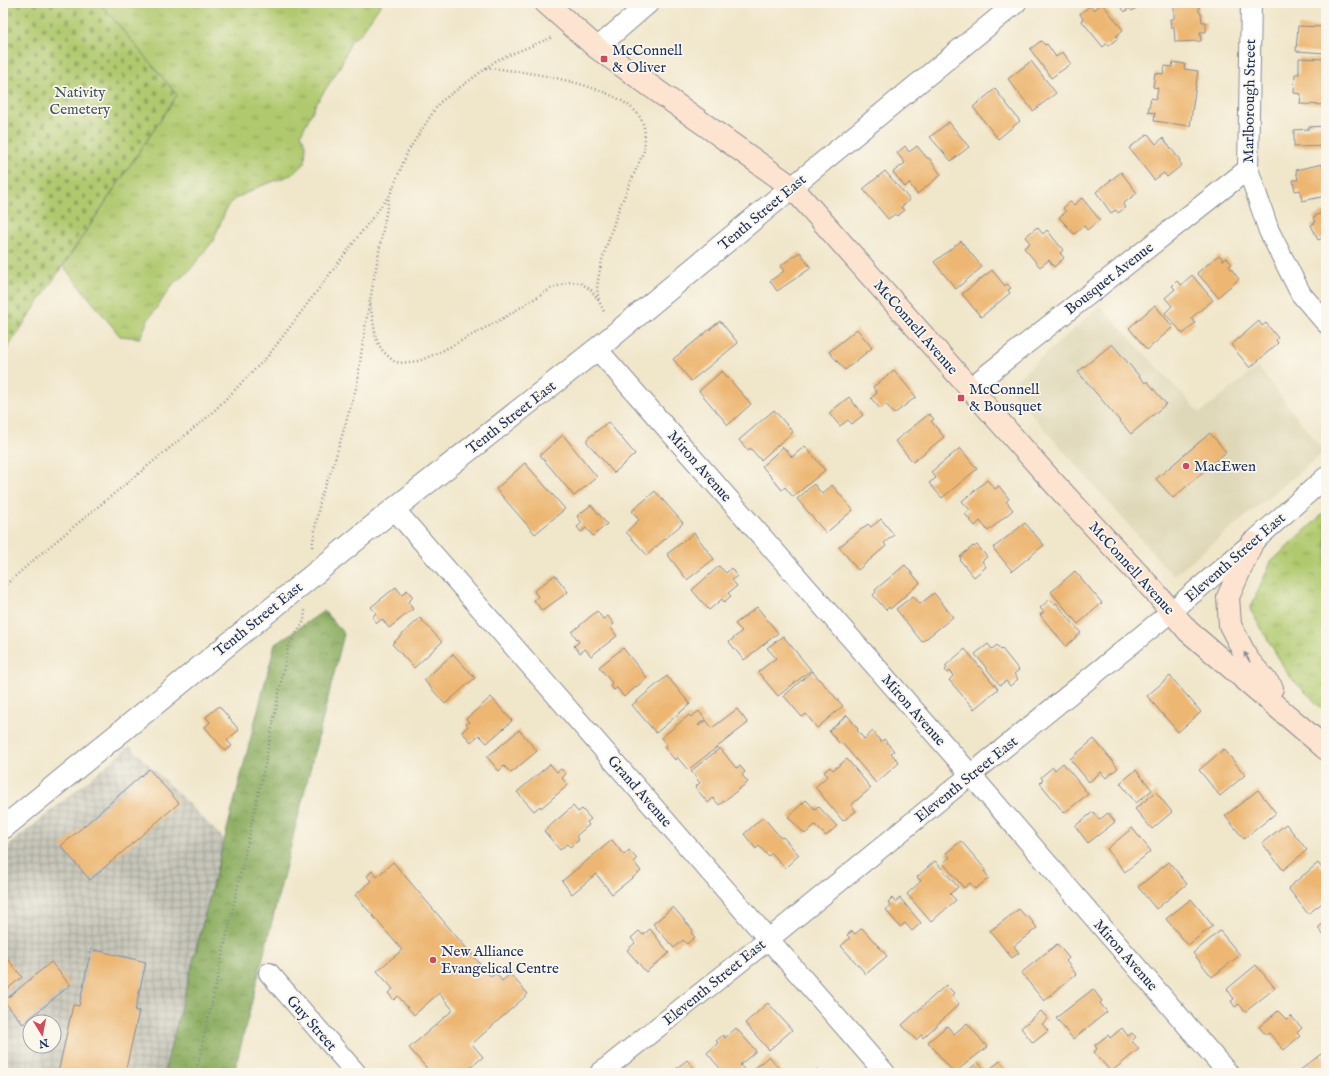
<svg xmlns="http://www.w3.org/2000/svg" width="1329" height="1076" viewBox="0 0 1329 1076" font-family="'IM FELL English',serif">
<defs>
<pattern id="industrial-grid" width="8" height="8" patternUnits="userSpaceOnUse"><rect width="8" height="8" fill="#c6c5b8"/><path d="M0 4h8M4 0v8" fill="none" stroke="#a0a099"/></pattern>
<pattern id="grass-tufts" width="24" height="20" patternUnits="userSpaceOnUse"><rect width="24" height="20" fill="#b0c96e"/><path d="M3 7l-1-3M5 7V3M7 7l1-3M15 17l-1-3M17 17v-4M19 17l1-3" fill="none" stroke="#8ea45e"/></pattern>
<pattern id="forest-crowns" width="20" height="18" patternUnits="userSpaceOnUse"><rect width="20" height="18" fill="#8cad61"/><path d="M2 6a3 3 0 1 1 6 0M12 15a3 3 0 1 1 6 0" fill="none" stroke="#728d53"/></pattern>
<pattern id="cemetery-stones" width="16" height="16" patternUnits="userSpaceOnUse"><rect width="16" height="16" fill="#b0c96e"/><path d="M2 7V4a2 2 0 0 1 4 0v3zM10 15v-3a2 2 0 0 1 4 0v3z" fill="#8ea45e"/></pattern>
</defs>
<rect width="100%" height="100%" fill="#fbf7ec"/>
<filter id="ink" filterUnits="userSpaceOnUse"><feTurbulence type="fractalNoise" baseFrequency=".025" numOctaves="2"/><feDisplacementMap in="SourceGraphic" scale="8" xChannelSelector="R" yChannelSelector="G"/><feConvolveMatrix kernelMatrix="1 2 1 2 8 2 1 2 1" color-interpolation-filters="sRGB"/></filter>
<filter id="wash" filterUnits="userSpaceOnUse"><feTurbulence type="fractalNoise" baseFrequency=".012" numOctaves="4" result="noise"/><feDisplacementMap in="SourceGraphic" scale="16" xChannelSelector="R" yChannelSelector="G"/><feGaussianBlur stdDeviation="0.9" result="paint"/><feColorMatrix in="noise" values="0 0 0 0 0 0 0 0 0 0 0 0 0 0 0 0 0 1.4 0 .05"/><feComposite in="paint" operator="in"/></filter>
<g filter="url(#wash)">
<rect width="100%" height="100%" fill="#f0e6ca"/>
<path fill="#dfd8b8" d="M1100 306 1200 413 1258 367 1324 452 1173 576 1008 387Z"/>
<path fill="url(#industrial-grid)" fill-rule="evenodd" d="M130 746 227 842 165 1073H3V850ZM30 1022H54V1046H30Z"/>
<g fill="url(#grass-tufts)" stroke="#667c66">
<path d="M100 3H382L361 33 351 41 340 67 316 104 301 134 306 145 305 163 291 175 258 187 235 199 227 207 213 241 189 271 174 283 148 320 140 338 120 336 63 266 177 95Z"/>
<path d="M1326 511V713L1289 676 1250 609 1271 562Z"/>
</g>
<path fill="url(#forest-crowns)" stroke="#546e60" d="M324 611 344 634 234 1073H164L275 644Z"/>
<path fill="url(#cemetery-stones)" stroke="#667c66" d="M3 3H100L177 95 3 355Z"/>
<g id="blocks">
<g fill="#edb773">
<path d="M1102 3 1123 30 1116 36 1118 38 1108 46 1106 44 1103 47 1081 20 1083 19 1080 14 1090 6 1094 10Z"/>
<path d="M1118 3H1142L1132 11 1129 8 1125 12Z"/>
<path d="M1174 3H1199V12L1201 13 1202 22H1206V32H1200L1201 41 1175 42 1174 27H1171L1170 19H1174Z"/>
<path d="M1298 26 1326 27V53L1296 51Z"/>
<path d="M1041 41 1045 45 1047 44 1056 57 1063 52 1071 64 1051 78 1030 49Z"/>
<path d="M1299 58 1326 59V105L1300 104 1301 94 1294 93 1295 74H1299Z"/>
<path d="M1031 61 1056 93 1033 111 1008 79Z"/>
<path d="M1173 62 1185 64 1184 69 1198 71 1190 126 1154 121 1155 113 1148 112 1151 98 1156 99 1158 88 1153 87 1155 73 1163 74 1165 66 1172 67Z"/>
<path d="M995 89 1020 121 998 139 973 107Z"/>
<path d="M949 122 969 147 951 161 930 137Z"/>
<path d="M1326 126V146L1294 147V130L1309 129 1308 127Z"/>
<path d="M1148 134 1156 144 1163 138 1180 160 1179 161 1182 165 1167 177 1164 173 1154 180 1129 148Z"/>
<path d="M905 146 909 152 917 146 927 158H929L941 175 917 194 909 183 905 187 893 172 905 163 897 153Z"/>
<path d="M1322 164 1326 181V196L1302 201 1300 190 1295 191 1293 180H1298L1296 170Z"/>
<path d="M885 171 910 200 901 207 904 211 897 216 895 214 888 219 863 189Z"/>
<path d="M1121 172 1137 193 1123 204 1125 208 1118 213 1116 210 1111 213 1096 192Z"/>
<path d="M1082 198 1100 220 1087 230 1084 226 1074 234 1059 217 1066 212 1063 208 1071 201 1074 205Z"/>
<path d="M1326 211V242H1325L1323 238 1318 240 1311 225 1316 222 1313 217Z"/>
<path d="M1037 227 1043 234 1047 230 1063 250 1060 253 1064 258 1054 267 1049 260 1040 267 1024 248 1030 243 1025 237Z"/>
<path d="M961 241 982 267 956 289 934 262Z"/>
<path d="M800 252 811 268 777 291 770 281 784 271 780 266Z"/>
<path d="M1219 255 1223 260 1226 258 1232 264 1229 266 1239 279 1218 297 1197 273Z"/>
<path d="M992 270 1005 286 1007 284 1011 288 1008 290 1010 293 981 317 962 294Z"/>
<path d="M1192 275 1213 300 1191 318 1195 323 1183 334 1165 313 1172 306 1165 298 1175 289 1172 286 1177 281 1181 285Z"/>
<path d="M1155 305 1173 327 1147 350 1129 328Z"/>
<path d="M720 321 738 343 691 381 673 359Z"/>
<path d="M1259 321 1262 326 1266 323 1278 338 1276 340 1278 343 1250 368 1231 345Z"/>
<path d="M857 329 872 348 845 370 829 352Z"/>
<path d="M1112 344 1145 383 1147 381 1166 404 1131 434 1078 372Z"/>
<path d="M894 370 916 397 894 414 886 404 880 409 871 398 877 393 873 387Z"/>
<path d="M722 371 751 404 728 425 699 391Z"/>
<path d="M849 397 863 415 852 424 848 420 840 426 829 413Z"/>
<path d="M774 410 793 432 761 460 750 448 748 451 739 440Z"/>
<path d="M929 414 934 419 931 421 944 437 913 462 895 441Z"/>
<path d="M608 422 635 454 614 473 587 442V439Z"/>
<path d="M1210 433 1226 452 1173 498 1156 479Z"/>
<path d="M563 435 597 477 574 496 540 455Z"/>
<path d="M805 446 825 470 793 497 785 487 782 490 762 466 783 447 792 457Z"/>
<path d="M960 448 977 469 942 498 929 483 936 478 931 472Z"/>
<path d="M525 463 565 509 535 534 496 489Z"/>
<path d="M987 480 995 489 999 486 1009 499 1006 501 1013 510 988 531 980 521 975 526 965 514 970 510 962 501Z"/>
<path d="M814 484 822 494 832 485 853 510 826 533 797 499Z"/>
<path d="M655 491 683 523 647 555 626 532 639 520 632 511Z"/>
<path d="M591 505 607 524 593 536 586 528 581 532 577 527 582 523 577 516Z"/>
<path d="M881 519 894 535 884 543 886 546 858 570 839 547 868 524 871 527Z"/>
<path d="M1025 523 1044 545 1012 571 993 548Z"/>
<path d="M694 533 714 559 687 580 667 554Z"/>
<path d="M977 545 987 557 982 561 986 567 974 577 960 560 961 559 960 557 973 546 974 547Z"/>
<path d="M905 565 920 583 890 609 889 607 886 610 873 595 876 592 875 590Z"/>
<path d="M719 566 726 573 731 568 737 576 732 580 737 586 728 593 731 596 724 602 722 599 709 610 692 590Z"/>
<path d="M1075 571 1102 603 1078 624 1051 592Z"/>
<path d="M555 575 568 592 542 611 534 600 538 597 534 591Z"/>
<path d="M396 587 402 595 407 590 413 597 408 602 413 609 389 628 382 619 377 623 372 617 376 613 371 607Z"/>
<path d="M934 593 953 617 922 642 896 609 913 596 920 604Z"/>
<path d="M1050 599 1054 604 1056 603 1081 633 1066 646 1040 615 1044 612 1040 608Z"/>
<path d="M757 607 778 633 744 660 729 642 742 631 735 624Z"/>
<path d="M597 611 603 619 608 616 614 624 610 627 617 636 591 656 585 649 580 653 574 646 579 642 572 632Z"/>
<path d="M420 618 442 642 414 668 392 644Z"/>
<path d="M783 636 811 670 778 696 758 672 776 658 767 648Z"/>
<path d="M988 644 992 649 997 645 1001 650 1002 649 1019 670 1014 674 1018 679 1010 686 1006 681 1000 685 975 654Z"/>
<path d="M623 648 647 678 624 697 617 688 614 690 610 685 612 683 599 667Z"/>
<path d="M965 649 998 689 974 709 949 680 953 676 950 671 947 673 945 670 947 668 945 666Z"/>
<path d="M453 654 475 678 445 704 424 680Z"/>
<path d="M812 671 843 706 817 728 806 714 802 717 784 696Z"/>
<path d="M667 676 690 704 656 733 632 705Z"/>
<path d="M1170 676 1201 712 1178 732 1147 696Z"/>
<path d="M491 697 512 721 487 743 479 735 471 742 462 732 468 726 466 724 469 722 466 719Z"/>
<path d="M219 706 239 730 227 740 232 746 225 751 205 727 210 722 206 717Z"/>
<path d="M737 709 748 723 688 770 677 757 675 760 664 747 667 745 661 738 689 715 691 717 699 711 705 719 698 725 699 726 706 720 712 728Z"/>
<path d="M847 715 858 729 857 730 864 739 873 731 881 742 884 739 894 751 891 753 899 763 876 783 842 743 840 744 829 731Z"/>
<path d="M519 730 537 751 511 773 504 766 499 771 487 757Z"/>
<path d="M1094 739 1118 768 1106 778 1101 772 1089 782 1070 759Z"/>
<path d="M720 748 736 768 740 766 745 772 742 775 748 782 719 805 713 798 708 803 695 787 700 783 691 771Z"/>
<path d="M1224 749 1245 775 1220 796 1199 770Z"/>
<path d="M847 759 871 788 851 805 856 811 843 821 815 787 828 776 824 772 830 767 833 770Z"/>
<path d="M1063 763 1088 794 1064 813 1040 783 1043 780 1041 777 1053 767 1055 770Z"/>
<path d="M550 764 557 772 561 769 566 774 562 778 568 785 541 808 540 806 534 811 517 792Z"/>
<path d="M149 769 179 803 90 880 61 846Z"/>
<path d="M1136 770 1152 790 1136 803 1120 783Z"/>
<path d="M1258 790 1276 813 1244 839 1225 816Z"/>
<path d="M1156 792 1172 812 1152 829 1135 809Z"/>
<path d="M806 800 815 809 818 806 837 826 826 836 815 825 805 834 788 817Z"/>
<path d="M573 806 578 812 582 809 591 819 587 822 589 825 576 836 579 840 570 847 567 844 560 850 544 831Z"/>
<path d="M1093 812 1099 820 1108 813 1115 822 1088 843 1075 826Z"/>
<path d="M763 817 781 838 783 837 799 855 785 868 772 853 768 856 759 846 756 849 744 834Z"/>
<path d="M1286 824 1307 850 1283 870 1262 843Z"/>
<path d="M1132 828 1151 851 1125 872 1107 849Z"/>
<path d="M612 840 624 855 629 850 637 859 634 862 641 871 612 894 596 874 572 894 562 881Z"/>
<path d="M961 841 986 870 984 871 989 878 975 889 970 883 964 888 943 863 950 857 946 853Z"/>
<path d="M935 861 958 887 950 894 956 900 931 922 907 894 921 881 917 877Z"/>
<path d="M393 862 491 977 496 973 502 981 510 974 528 994 472 1044 483 1057 464 1073H431L409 1048 453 1010 439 993 414 1015 398 996 394 1000 388 993 393 989 377 971 402 950 355 895 371 881 367 876 372 871 377 877Z"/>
<path d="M1169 862 1187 884 1156 909 1138 887Z"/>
<path d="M1318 863 1326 873V900L1308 914 1288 888Z"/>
<path d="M892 898 895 902 900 898 921 923 912 931 905 923 900 927 886 910 891 906 888 902Z"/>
<path d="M1191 899 1213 926 1188 945 1166 919Z"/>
<path d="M673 907 693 930 691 933 695 937 687 944 683 940 674 948 653 924Z"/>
<path d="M1019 909 1026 917 1028 916 1037 928 1014 946 1019 953 1012 958 990 931Z"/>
<path d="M1326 921V938L1318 928Z"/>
<path d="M862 928 887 956 866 974 841 946 850 938 847 935 852 931 855 934Z"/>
<path d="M650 929 669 953 646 972 627 950 635 943 631 938 639 931 643 935Z"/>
<path d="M1220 931 1240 955 1212 977 1193 953Z"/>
<path d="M1057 944 1069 958 1066 961 1076 974 1044 1001 1021 973Z"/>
<path d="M91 949 146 962 135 1011H139L125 1073H58L73 1005 79 1006Z"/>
<path d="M7 958 22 977 6 990 3 987V961Z"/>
<path d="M51 962 70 985 23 1024 4 1001Z"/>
<path d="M1256 965 1275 988 1245 1012 1239 1004 1235 1007 1231 1001 1234 999 1227 989Z"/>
<path d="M946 985 954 993 952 995 959 1004 923 1038 921 1035 916 1040 902 1025Z"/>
<path d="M1093 989 1102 1001 1100 1003 1107 1012 1073 1039 1056 1018Z"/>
<path d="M768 1003 792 1030 769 1050 745 1023Z"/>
<path d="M1041 1011 1048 1019 1042 1024 1048 1031 1033 1043 1021 1028Z"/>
<path d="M1278 1011 1287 1020 1291 1016 1302 1028 1297 1033 1300 1036 1284 1050 1269 1033 1266 1035 1259 1027Z"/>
<path d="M967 1023 987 1047 954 1073 928 1042 947 1026 954 1034Z"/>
<path d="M736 1028 756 1051 740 1065 748 1073H724L707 1053 718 1043 716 1041 723 1035 725 1038Z"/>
<path d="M1122 1028 1128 1036 1132 1033 1136 1037 1132 1041 1139 1049 1111 1072 1094 1052 1097 1049 1095 1045 1108 1035 1110 1038Z"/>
<path d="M1321 1054 1326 1060V1073H1301L1299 1071Z"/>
<path d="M769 1056 783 1073H754L752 1071Z"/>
<path d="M687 1060 699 1073H671Z"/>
<path d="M1000 1061 1010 1073H965L978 1062 986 1072Z"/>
<path d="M817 1069 821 1073H812Z"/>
</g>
</g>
</g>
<g filter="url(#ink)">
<use href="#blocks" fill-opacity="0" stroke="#868a94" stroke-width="1"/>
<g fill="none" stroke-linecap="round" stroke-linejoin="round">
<g stroke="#868a94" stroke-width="22">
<g id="minor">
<path d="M1251 3 1248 169 1269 231 1301 294 1326 323"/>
<path d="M597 48 649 3"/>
<path d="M792 187 1016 3"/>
<path d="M597 349 971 775 1228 1073"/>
<path d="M970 388 1248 169"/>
<path d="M394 509 885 1073"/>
<path d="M269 973 356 1073"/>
<path d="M600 1073 769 939 1172 611 1252 543 1326 477"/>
</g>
</g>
<g stroke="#868a94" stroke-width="24">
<path id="tertiary" d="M3 828 394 509 597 349 792 187"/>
</g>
<g stroke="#868a94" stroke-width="24">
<g id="secondary">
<path d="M546 3 597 48 792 187 1051 480 1154 591 1188 631 1317 741 1326 749"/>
<path d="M1252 543 1228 597 1230 625 1248 660 1272 688"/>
</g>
</g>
<g stroke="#868a94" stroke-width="2.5" stroke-dasharray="1 3" stroke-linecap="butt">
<path d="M486 68C521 70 627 85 642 121 646 130 645 142 644 151L618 211 602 260 599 274 597 288 599 301"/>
<path d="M370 304 376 338 381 349 393 361 400 363 419 361 442 351 500 320 552 288 569 282 581 283 591 290 599 301 605 314"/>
<path d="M312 547 321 496 333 466 357 385 364 333 389 197 408 151 439 103 497 60 553 37"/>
<path d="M3 587 44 551 210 415 268 356 388 197"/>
<path d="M196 1073 265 764 288 647 304 621 305 610"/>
</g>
<use href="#minor" stroke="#fff" stroke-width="20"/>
<use href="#tertiary" stroke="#fff" stroke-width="22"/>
<use href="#secondary" stroke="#fde4d0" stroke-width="22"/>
</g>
<defs><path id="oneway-solid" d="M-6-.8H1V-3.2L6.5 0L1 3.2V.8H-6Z"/></defs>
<use fill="#8c8a97" href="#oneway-solid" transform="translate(1247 657) rotate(-121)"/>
</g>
<g fill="#d1495b" stroke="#fbf7ec" stroke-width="1.5">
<rect x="600" y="55" width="8" height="8" rx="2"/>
<rect x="957" y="394" width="8" height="8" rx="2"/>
<circle cx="1186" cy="466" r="4"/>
<circle cx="433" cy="960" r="4"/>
</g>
<g text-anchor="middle" stroke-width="3.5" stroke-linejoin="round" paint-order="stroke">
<g font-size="15" fill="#1b2f5e" stroke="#fbf7ec" text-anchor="start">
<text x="612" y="55">McConnell<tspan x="612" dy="17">&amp; Oliver</tspan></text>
<text x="969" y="394">McConnell<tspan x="969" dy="17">&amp; Bousquet</tspan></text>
<text x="1194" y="471">MacEwen</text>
<text x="441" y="956">New Alliance<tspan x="441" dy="17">Evangelical Centre</tspan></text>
</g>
<g font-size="15" fill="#405662" stroke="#fbf7ec">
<text x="80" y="97">Nativity<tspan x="80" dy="17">Cemetery</tspan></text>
</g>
<g font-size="15" fill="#1b2f5e" stroke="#fbf7ec">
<text transform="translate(1249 101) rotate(-89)" y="5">Marlborough Street</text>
<text transform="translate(762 212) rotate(-40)" y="5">Tenth Street East</text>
<text transform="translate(1109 278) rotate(-38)" y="5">Bousquet Avenue</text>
<text transform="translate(916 327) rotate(49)" y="5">McConnell Avenue</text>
<text transform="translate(511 417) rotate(-38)" y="5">Tenth Street East</text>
<text transform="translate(700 466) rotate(49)" y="5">Miron Avenue</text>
<text transform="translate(1235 557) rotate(-41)" y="5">Eleventh Street East</text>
<text transform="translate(1132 568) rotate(48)" y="5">McConnell Avenue</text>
<text transform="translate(258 619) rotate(-39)" y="5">Tenth Street East</text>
<text transform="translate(914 710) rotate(49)" y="5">Miron Avenue</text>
<text transform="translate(966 779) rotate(-39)" y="5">Eleventh Street East</text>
<text transform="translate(640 791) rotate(49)" y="5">Grand Avenue</text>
<text transform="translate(1126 955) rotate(49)" y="5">Miron Avenue</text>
<text transform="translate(714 982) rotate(-39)" y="5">Eleventh Street East</text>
<text transform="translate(312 1023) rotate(49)" y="5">Guy Street</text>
</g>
</g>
<rect width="1329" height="1076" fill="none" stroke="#fbf7ec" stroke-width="16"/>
<g transform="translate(42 1034) rotate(170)"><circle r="19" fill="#fbf7ec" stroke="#a1a7b3"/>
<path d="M0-3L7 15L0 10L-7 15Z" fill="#d1495b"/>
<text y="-6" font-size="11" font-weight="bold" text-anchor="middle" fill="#1b2f5e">N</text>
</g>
</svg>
